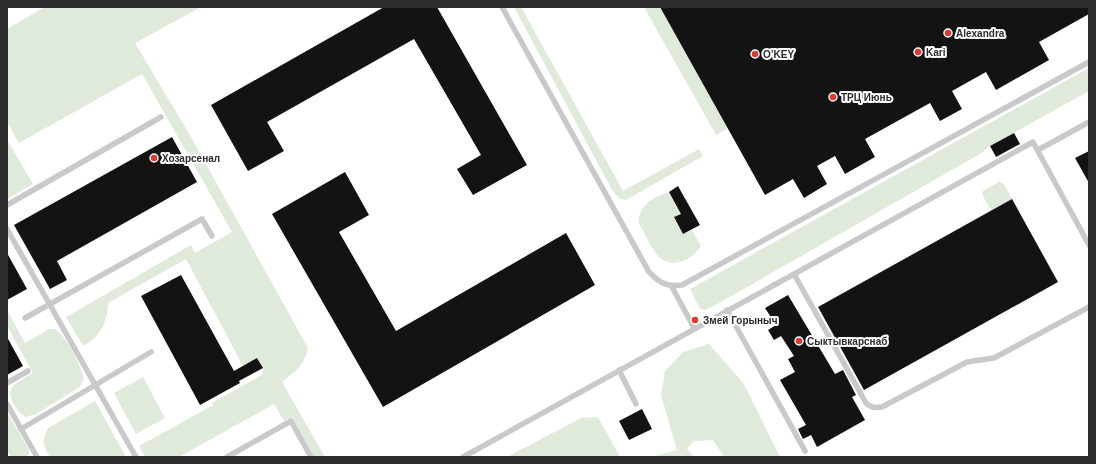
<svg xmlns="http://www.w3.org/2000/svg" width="1096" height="464" viewBox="0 0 1096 464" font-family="Arial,sans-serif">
<rect width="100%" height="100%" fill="#fff"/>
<g fill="#e0eada">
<path d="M45 7H201L135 43 187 130 308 348C304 366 296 371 282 382L325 457H314L292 417 284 421 274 404 179 457H145L139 446 213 405 212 403 262 375 263 368 257 358 243 366 186 259 108 303C107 323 101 336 83 346L66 317 191 245 195 253 232 232 142 74 19 143 7 122V29Z"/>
<path d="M514 7H521L623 191 699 149 703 156 626 200 619 198 612 190Z"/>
<path d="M644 7H660L728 128 716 135Z"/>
<path d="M1089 68V91L990 146 980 154 714 306 706 310 700 309 690 289Z"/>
<path d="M7 140 33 184 7 199Z"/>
<path d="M999 182 1003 183 1012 199 991 211 982 194 983 191Z"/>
<path d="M669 192 681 214 674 218 683 234 692 230 701 246C692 260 673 270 658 256 651 248 644 232 639 223 637 206 655 196 669 192Z"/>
<path d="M7 310 25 343 49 329H55C68 338 79 362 84 378L80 387 36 414 26 417C19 413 17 409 13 403 3 385 21 381 33 373L7 326Z"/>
<path d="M709 344 744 384 780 457H724L713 440 694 441 687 449 694 457H653L658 455 677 450 661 395 665 371 683 352Z"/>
<path d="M143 377 165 418 136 434 114 393Z"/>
<path d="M95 401 126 457H50C43 445 41 442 48 428Z"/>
<path d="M7 412 29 450V454L25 457H11L7 450Z"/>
<path d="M598 417 620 457H507L581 418Z"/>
</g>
<g fill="#131313">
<path d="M384 7H437L527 165 473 195 457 169 481 155 414 39 267 122 284 151 248 171 211 105Z"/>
<path d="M660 7H1089V14L1039 42 1049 60 996 90 986 72 952 91 962 109 940 121 930 103 865 139 875 157 845 174 835 156 817 166 827 184 804 198 793 179 765 195Z"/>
<path d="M1014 133 1020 144 996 157 990 146Z"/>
<path d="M172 137 197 182 57 261 67 280 50 289 14 225Z"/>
<path d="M1089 151V183L1075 158Z"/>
<path d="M345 172 369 215 339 232 396 331 566 233 595 285 383 407 272 214Z"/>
<path d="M678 186 700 225 683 234 674 217 681 214 669 192Z"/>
<path d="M1012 199 1058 282 864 390 818 307Z"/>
<path d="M7 253 27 289 7 300Z"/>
<path d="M181 275 234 371 257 358 263 368 239 381 240 383 200 405 141 296Z"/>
<path d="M788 295 835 374 843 370 856 395 852 397 865 420 817 447 811 435 803 439 798 429 806 425 780 380 795 372 788 359 794 356 781 336 774 340 768 330 776 325 765 308Z"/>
<path d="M7 337 23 366 7 375Z"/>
<path d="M642 409 652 429 629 440 619 421Z"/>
</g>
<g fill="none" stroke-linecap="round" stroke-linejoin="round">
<g stroke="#c9c9c9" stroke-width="5.5">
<path d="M502 7 649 272C660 283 666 287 682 285L1089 62"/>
<path d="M1038 150 1089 122"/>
<path d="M7 205 161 117"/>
<path d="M7 229 136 457"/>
<path d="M794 274 866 403C871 408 875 408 882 407L967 362 994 358 1089 307"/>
<path d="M672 287 694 328"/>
<path d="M727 310 805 451"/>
<path d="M25 318 202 219 212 236"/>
<path d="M619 370 636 404"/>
<path d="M7 383 28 371"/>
<path d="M7 404 37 457"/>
<path d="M21 429 151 352"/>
<path d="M227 457 291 421 311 457"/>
<path d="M463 457 1033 142 1089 245"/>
</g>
</g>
<g fill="#e13931" stroke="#fff" stroke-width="1.5">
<circle cx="948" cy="33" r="4"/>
<circle cx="918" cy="52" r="4"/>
<circle cx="755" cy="54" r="4"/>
<circle cx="833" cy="97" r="4"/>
<circle cx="154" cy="158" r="4"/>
<circle cx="695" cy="320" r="4"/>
<circle cx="799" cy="341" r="4"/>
</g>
<g text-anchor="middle" stroke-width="4" stroke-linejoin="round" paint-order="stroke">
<g font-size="10" font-weight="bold" fill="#2c2c2c" stroke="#fff" text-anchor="start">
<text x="956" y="37">Alexandra</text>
<text x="926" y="56">Kari</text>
<text x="763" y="58">O’KEY</text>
<text x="841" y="101">ТРЦ Июнь</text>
<text x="162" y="162">Хозарсенал</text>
<text x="703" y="324">Змей Горыныч</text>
<text x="807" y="345">Сыктывкарснаб</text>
</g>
</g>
<rect width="1096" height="464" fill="none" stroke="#2c2c2c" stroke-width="16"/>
</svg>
